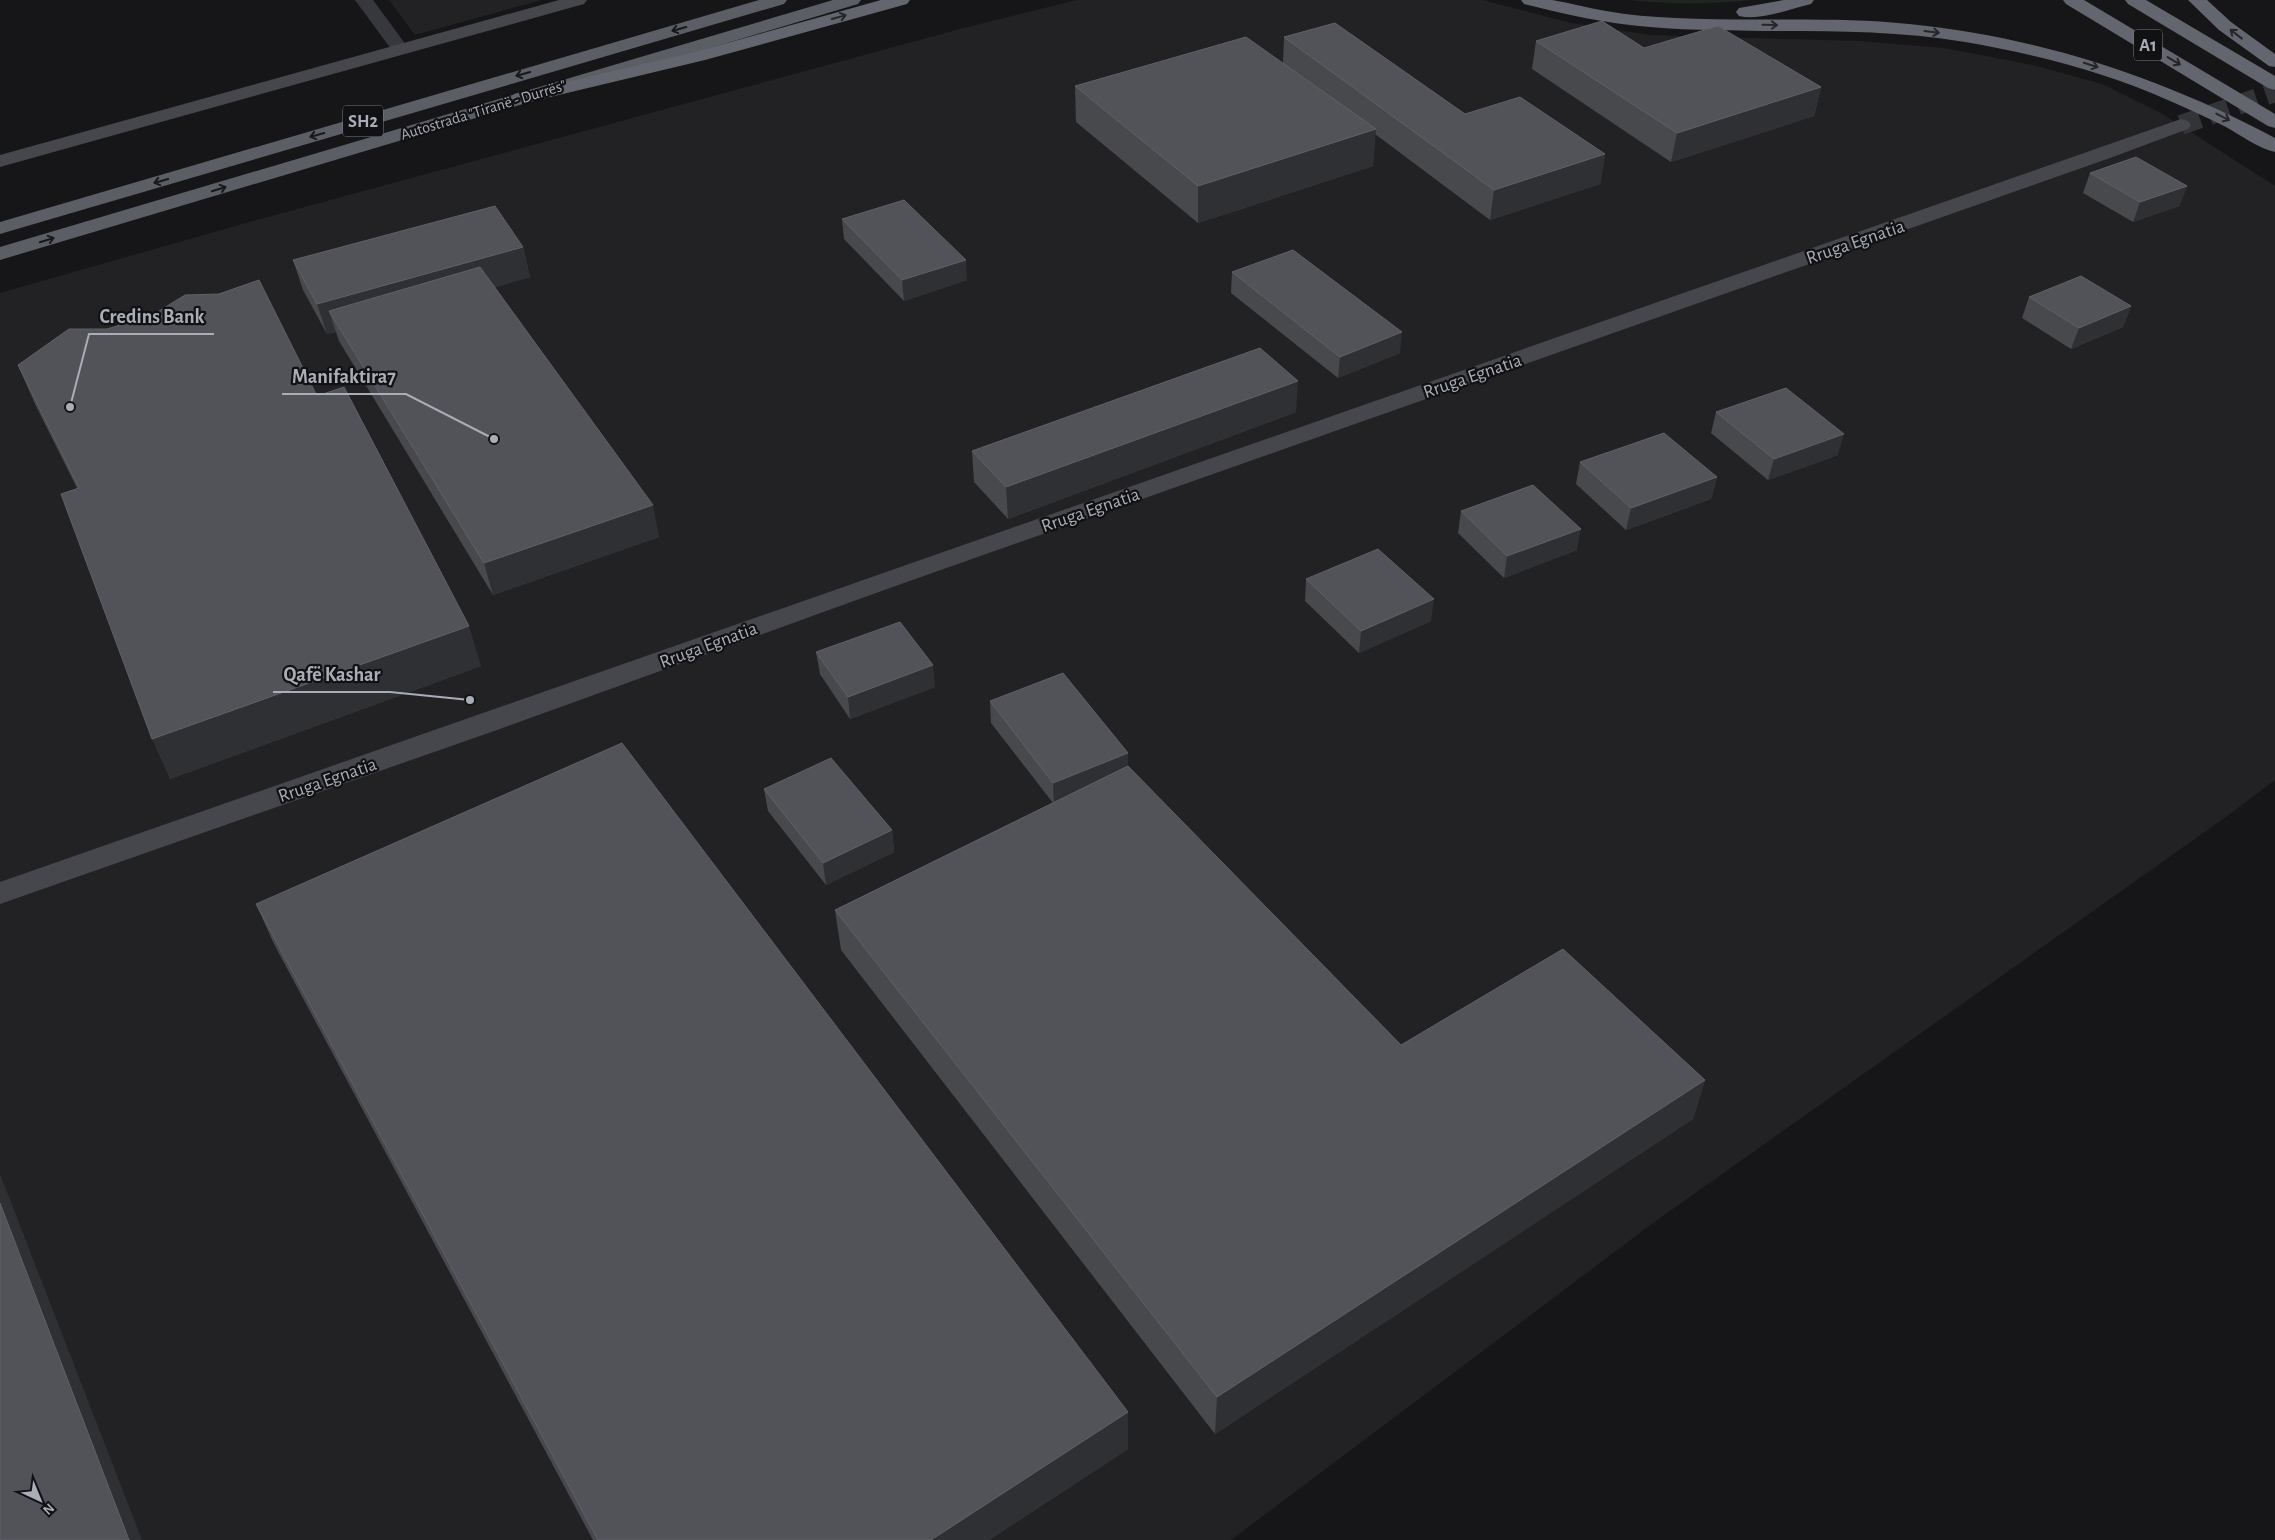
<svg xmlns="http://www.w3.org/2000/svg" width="2275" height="1540" viewBox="0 0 2275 1540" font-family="'Alegreya Sans',sans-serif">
<rect width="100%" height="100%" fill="#161618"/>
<g fill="#222225">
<path d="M389 0H542L415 35Z"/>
<path d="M1077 0H1483L1571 23 1651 35 1860 41 1944 48 2033 65 2102 84 2161 113 2275 186V780L2230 814 1653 1223 1231 1540H0V293L253 221 960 29Z"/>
</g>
<path fill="#1e261f" d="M1630 0H1752C1711 4 1671 5 1630 0Z"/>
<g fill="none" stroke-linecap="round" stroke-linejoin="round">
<path stroke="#333438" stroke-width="20" stroke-dasharray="20 10" stroke-linecap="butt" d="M2181 125 2275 92"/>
<path fill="#37383d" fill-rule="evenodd" d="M355 0H373L409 49 406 53H394Z"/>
<g fill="#45474d" fill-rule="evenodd">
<path d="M559 0H587L584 4 0 167V155Z"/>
<path d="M2181 119 2188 121 2191 125 2188 129 2110 158 887 589 497 730 0 904V882Z"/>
</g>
<g fill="#5b5e65" fill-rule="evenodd">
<path d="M759 0H787L784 4 0 234V222Z"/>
<path d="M833 0H861L858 4 0 260V247Z"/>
</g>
<g fill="#63666e" fill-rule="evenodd">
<path d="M881 0H910L907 4 705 60 521 104 514 102 512 98 514 94 695 52Z"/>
<path d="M1521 0C1531 0 1542 0 1552 0 1570 3 1588 8 1606 11 1629 15 1652 17 1676 18 1753 22 1832 16 1909 24 2039 37 2161 77 2275 138V152C2258 148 2242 136 2226 127 2208 118 2189 109 2170 101 2105 72 2035 54 1965 42 1860 24 1755 36 1650 27 1607 24 1565 14 1524 4Z"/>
<path d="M1784 0H1814L1811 4C1789 9 1761 21 1739 16L1736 12 1739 8Z"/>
<path d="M2063 0H2084L2275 114V128L2268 126 2066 4Z"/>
<path d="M2125 0H2146L2275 76V90L2268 88 2128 4Z"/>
<path d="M2188 0H2207L2231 22 2275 54V67L2269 66 2219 30Z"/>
</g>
</g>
<g fill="#47494d">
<path d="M1284 37 1465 114 1605 154 1600 184 1490 220 1375 134 1373 166 1198 223 1076 122 1075 86 1283 63Z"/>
<path d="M1536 41 1644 48 1821 87 1814 116 1671 162 1532 69Z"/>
<path d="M2090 173 2187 186 2179 206 2133 222 2083 193Z"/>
<path d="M842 219 967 280 904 301 844 239Z"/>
<path d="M523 247 530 277 495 287 659 537 493 595 339 341 336 332 327 334 303 290 293 260Z"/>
<path d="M1232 272 1400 353 1338 378 1231 293Z"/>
<path d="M2029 297 2131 306 2123 327 2071 349 2022 318Z"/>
<path d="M18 365 317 396 481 666 170 779 77 488 35 404Z"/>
<path d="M1296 412 1008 519 974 482 972 451Z"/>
<path d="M1716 412 1838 455 1768 480 1711 433Z"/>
<path d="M1580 462 1717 477 1711 499 1626 530 1576 484Z"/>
<path d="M1461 511 1577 550 1504 578 1458 533Z"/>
<path d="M1306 579 1431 621 1359 653 1305 601Z"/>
<path d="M816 652 935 687 850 719 820 674Z"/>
<path d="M990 701 1128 767 1401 1045 1705 1080 1693 1119 1215 1434 841 950 835 910 1053 803 991 723Z"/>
<path d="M764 789 892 830 894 852 826 885 768 811Z"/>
<path d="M256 904 1128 1412V1449L989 1540H593L274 944Z"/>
</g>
<g fill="#2f3033">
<path d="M1821 87 1814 116 1671 162 1677 133Z"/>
<path d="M1376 129 1373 166 1198 223V186Z"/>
<path d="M1605 154 1600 184 1490 220 1494 190Z"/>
<path d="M2187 186 2179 206 2133 222 2140 202Z"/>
<path d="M523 247 530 277 341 330 329 311 336 332 327 334 317 304Z"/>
<path d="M966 260 967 280 904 301 902 280Z"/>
<path d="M2131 306 2123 327 2071 349 2079 328Z"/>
<path d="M1402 332 1400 353 1338 378 1340 357Z"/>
<path d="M1298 381 1296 412 1008 519 1006 487Z"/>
<path d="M1844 434 1838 455 1768 480 1774 459Z"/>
<path d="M1717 477 1711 499 1626 530 1631 508Z"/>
<path d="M653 505 659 537 493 595 484 563Z"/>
<path d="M1581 529 1577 550 1504 578 1507 556Z"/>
<path d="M1434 599 1431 621 1359 653 1361 631Z"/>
<path d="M469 626 481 666 170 779 152 739Z"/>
<path d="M933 665 935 687 850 719 848 697Z"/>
<path d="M1128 753V775L1054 805 1053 783Z"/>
<path d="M892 830 894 852 826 885 823 863Z"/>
<path d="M1705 1080 1693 1119 1215 1434 1217 1397Z"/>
<path d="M0 1174 142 1540H129L0 1203Z"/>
<path d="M1128 1412V1449L989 1540H931Z"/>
</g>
<g fill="#525359" stroke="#5f6168">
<path d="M1602 21 1644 48 1718 26 1821 87 1677 133 1536 41Z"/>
<path d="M1335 23 1465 114 1520 97 1605 154 1494 190 1284 37Z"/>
<path d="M1246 37 1376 129 1198 186 1075 86Z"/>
<path d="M2136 157 2187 186 2140 202 2090 173Z"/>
<path d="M904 200 966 260 902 280 842 219Z"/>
<path d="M495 206 523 247 317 304 293 260Z"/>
<path d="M1293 250 1402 332 1340 357 1232 272Z"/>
<path d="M480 267 653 505 484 563 329 311Z"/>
<path d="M2081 276 2131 306 2079 328 2029 297Z"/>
<path d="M259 280 317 396 344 387 469 626 152 739 61 494 79 488 18 365 69 329H107L151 316 185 295 219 294Z"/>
<path d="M1260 348 1298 381 1006 487 972 451Z"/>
<path d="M1786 388 1844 434 1774 459 1716 412Z"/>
<path d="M1664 433 1717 477 1631 508 1580 462Z"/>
<path d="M1533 485 1581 529 1507 556 1461 511Z"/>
<path d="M1378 549 1434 599 1361 631 1306 579Z"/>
<path d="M900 622 933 665 848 697 816 652Z"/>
<path d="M1063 673 1128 753 1053 783 990 701Z"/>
<path d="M622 743 1128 1412 931 1540H598L256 904Z"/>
<path d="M831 758 892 830 823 863 764 789Z"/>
<path d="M1128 766 1401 1045 1563 949 1705 1080 1217 1397 835 910Z"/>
<path d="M0 1203 129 1540H0Z"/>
</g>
<defs><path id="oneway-shaft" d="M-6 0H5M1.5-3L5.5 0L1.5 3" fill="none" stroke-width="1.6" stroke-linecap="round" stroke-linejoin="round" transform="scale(1.25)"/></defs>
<g stroke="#26262a">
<use href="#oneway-shaft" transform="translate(839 17) rotate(-15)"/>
<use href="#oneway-shaft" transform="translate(1770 25) rotate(1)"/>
<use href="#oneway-shaft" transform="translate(1932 32) rotate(7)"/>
<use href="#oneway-shaft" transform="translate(2236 34) rotate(-142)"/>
<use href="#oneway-shaft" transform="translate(2174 61) rotate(31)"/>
<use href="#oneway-shaft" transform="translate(2091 65) rotate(18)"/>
<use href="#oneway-shaft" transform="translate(2223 117) rotate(27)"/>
</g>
<g stroke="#18191b">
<use href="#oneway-shaft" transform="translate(679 29) rotate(164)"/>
<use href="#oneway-shaft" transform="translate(523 74) rotate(164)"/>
<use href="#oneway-shaft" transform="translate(317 135) rotate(164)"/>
<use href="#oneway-shaft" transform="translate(161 181) rotate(164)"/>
<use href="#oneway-shaft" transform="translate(219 189) rotate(-17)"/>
<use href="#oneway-shaft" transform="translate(47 240) rotate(-17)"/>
</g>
<g text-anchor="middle" stroke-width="4.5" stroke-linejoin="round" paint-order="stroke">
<g font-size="16" fill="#a8adb8" stroke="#111113">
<text transform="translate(483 109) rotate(-17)" y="6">Autostrada "Tiranë - Durrës"</text>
</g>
<g fill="#111113" stroke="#7b7e86" stroke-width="1">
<rect x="2134" y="29.5" width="28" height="31" rx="4"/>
<rect x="343" y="105.5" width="40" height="31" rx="4"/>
</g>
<g font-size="18" font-weight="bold" fill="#a8adb8">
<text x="2148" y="51">A1</text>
<text x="363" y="127">SH2</text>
</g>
<g font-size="19" fill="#a8adb8" stroke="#111113">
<text transform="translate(1855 241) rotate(-19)" y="7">Rruga Egnatia</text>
<text transform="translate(1472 375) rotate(-19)" y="7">Rruga Egnatia</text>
<text transform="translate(1090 509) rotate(-19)" y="7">Rruga Egnatia</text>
<text transform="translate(708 644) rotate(-20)" y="7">Rruga Egnatia</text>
<text transform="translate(327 779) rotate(-19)" y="7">Rruga Egnatia</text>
</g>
</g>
<path fill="none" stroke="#a8adb8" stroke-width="2" d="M70 407L89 334H214M494 439L406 394H282M470 700L390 692H273"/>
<g fill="#a8adb8" stroke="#111113" stroke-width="2">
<circle cx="70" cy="407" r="5"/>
<circle cx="494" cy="439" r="5"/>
<circle cx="470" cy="700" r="5"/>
</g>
<g font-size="20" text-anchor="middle" font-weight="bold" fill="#a8adb8" stroke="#111113" stroke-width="4.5" stroke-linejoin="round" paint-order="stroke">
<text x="152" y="323">Credins Bank</text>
<text x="344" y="383">Manifaktira7</text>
<text x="332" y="681">Qafë Kashar</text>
</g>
<g transform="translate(40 1500) rotate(136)" stroke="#111113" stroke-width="4" paint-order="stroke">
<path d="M0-4L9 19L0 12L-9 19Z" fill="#a8adb8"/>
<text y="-8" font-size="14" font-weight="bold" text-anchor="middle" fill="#a8adb8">N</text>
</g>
</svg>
